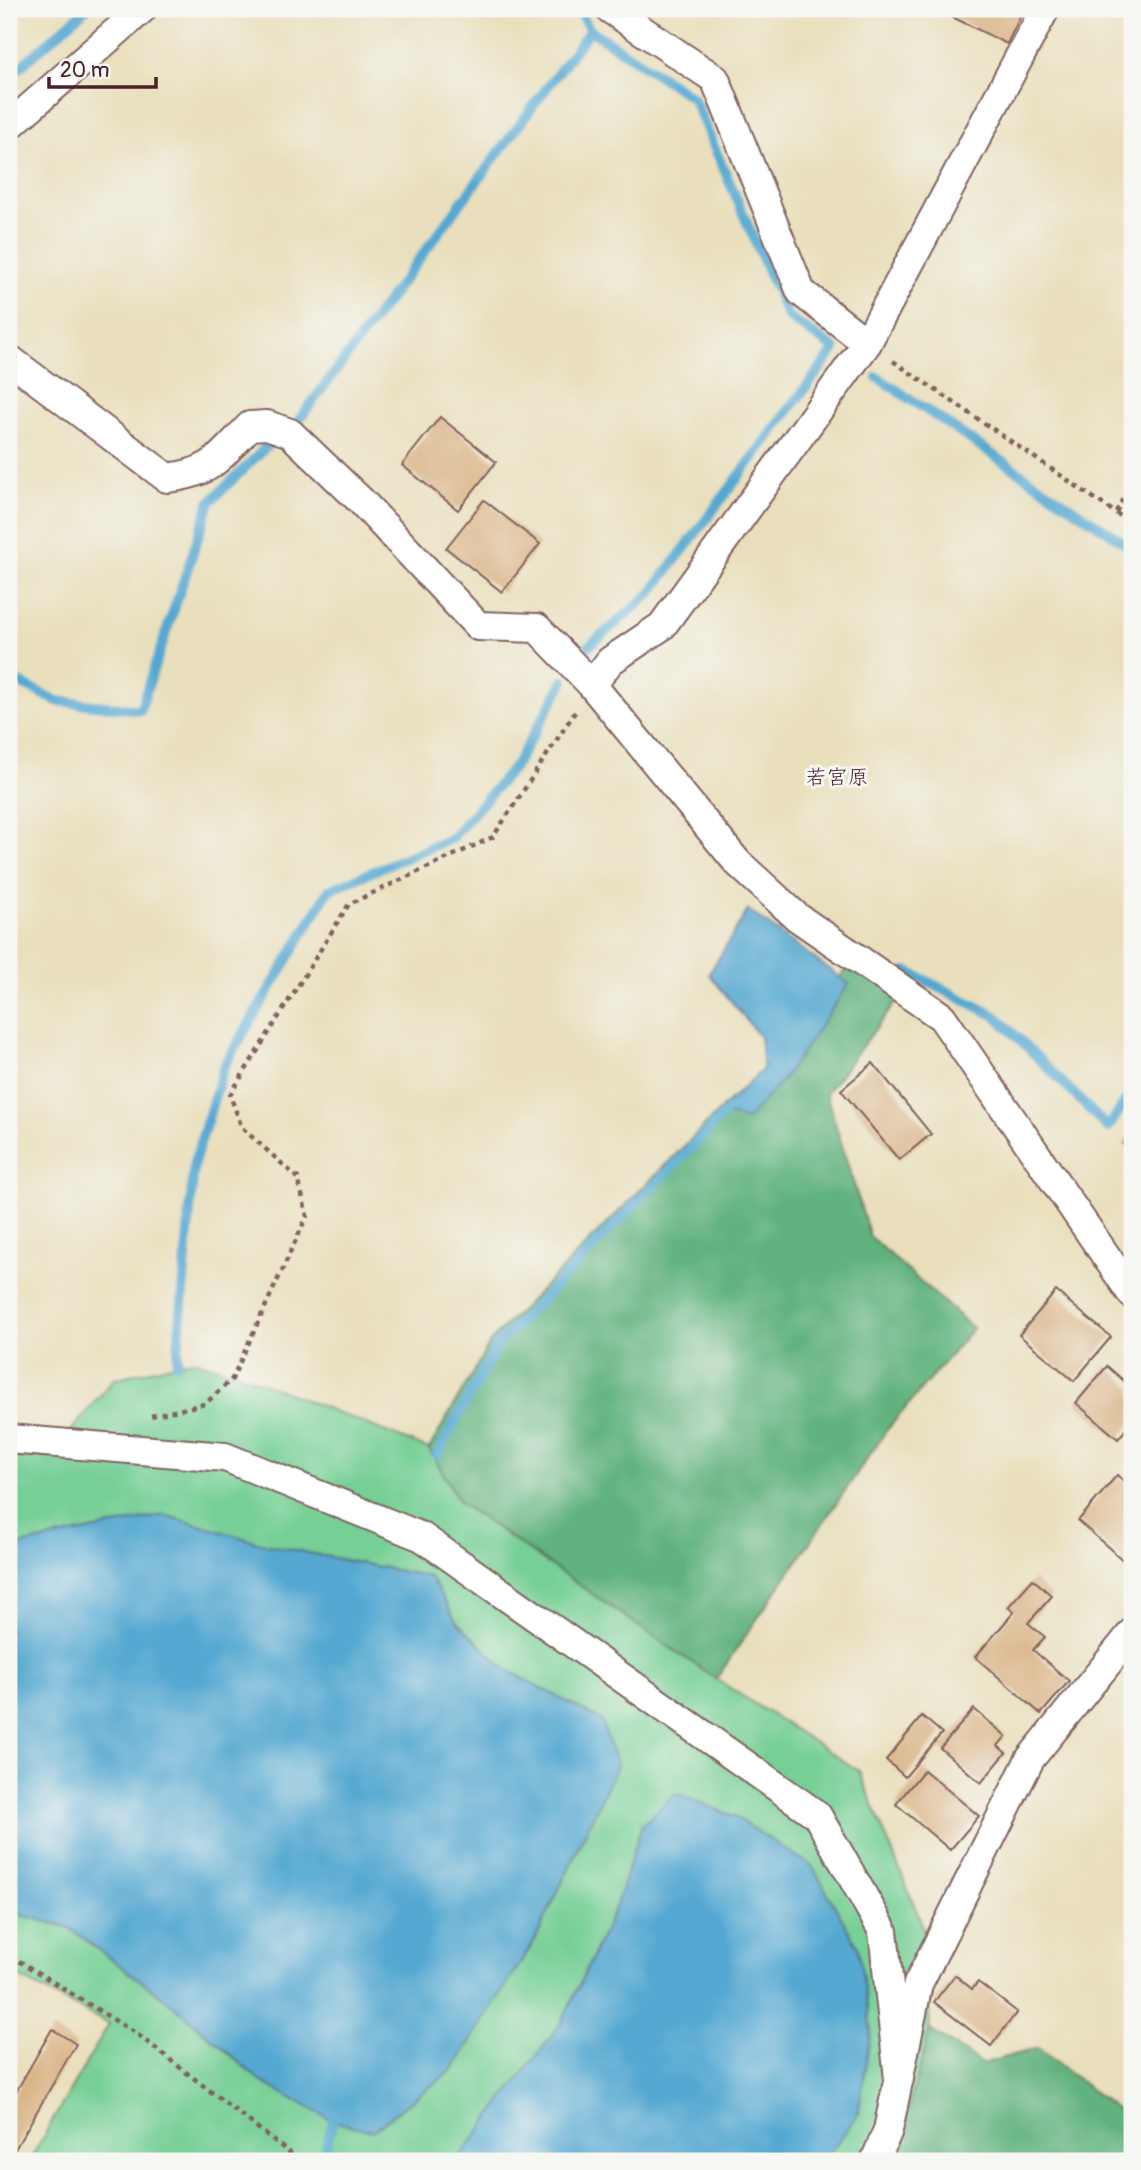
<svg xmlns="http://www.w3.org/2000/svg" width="1141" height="2170" viewBox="0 0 1141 2170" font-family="Pangolin,'Klee One',sans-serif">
<rect width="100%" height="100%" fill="#f6f6f2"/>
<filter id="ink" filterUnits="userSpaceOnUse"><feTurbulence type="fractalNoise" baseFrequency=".0143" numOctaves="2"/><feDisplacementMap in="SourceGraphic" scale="14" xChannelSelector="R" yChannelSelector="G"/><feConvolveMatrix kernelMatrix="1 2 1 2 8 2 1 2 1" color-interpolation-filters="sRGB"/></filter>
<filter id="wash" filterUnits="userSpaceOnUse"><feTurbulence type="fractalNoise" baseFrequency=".00686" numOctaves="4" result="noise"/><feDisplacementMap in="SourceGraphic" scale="28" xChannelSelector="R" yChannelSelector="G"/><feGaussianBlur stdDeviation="1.57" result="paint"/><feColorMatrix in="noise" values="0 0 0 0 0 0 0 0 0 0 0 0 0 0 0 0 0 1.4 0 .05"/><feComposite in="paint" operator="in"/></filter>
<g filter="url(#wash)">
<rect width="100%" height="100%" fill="#e9dfbc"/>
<path fill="#76cf95" stroke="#607760" stroke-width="2" d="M192 1360 238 1373 429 1449 460 1503 716 1679 859 1771 924 1929 930 2030 894 2161H823L858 2114 642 1825 616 1906 562 2022 457 2161H29L109 2024 9 1972V1912L68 1927 171 2003 262 2082 372 2131 452 2070 535 1940 617 1766 601 1720 505 1669 457 1622 430 1577 268 1545 164 1515 24 1544 9 1552V1458L50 1456 114 1379Z"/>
<g fill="#60b27e" stroke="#556854" stroke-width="2">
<path d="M856 957 904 992 826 1093 870 1237 973 1328 886 1431 716 1679 460 1503 429 1449 492 1339 722 1108 724 1114 848 985 840 977Z"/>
<path d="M930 2030 982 2064 1038 2048 1126 2117 1132 2125V2161H894Z"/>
</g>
<g fill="#55a8d1" stroke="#50647e" stroke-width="2">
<path d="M748 910 849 984 785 1077 747 1120 724 1114 722 1108 763 1069 760 1037 709 974Z"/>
<path d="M164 1515 268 1545 430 1577 457 1622 505 1669 601 1720 617 1765 535 1940 452 2070 372 2131 333 2121 262 2082 171 2003 68 1927 9 1912V1552L24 1544Z"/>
<path d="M676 1793 735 1817 812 1866 858 1947 871 2030 858 2115 823 2161H457L562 2022 616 1906 642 1825Z"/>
</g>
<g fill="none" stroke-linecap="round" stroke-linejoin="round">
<g stroke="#55a8d1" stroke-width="10">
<path d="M9 77 86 9"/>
<path d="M877 377 1132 548"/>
<path d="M299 420 590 30 578 9"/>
<path d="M589 646 650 594 835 349 788 317 693 98 590 30"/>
<path d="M9 678 57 701 140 710 210 502 269 444"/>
<path d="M907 971 996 1016 1108 1128 1132 1091"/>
<path d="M177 1363 194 1163 224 1066 329 890 452 838 515 766 564 681"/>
<path d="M437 1455 498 1344 724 1114"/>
<path d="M325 2151 333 2121"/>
</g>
</g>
<g id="blocks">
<g fill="#dab588">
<path d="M936 9H1014L1022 13 1007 44Z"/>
<path d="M440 417 496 462 458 510 402 465Z"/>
<path d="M484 500 540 544 502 592 446 548Z"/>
<path d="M873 1063 931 1134 899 1160 841 1090Z"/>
<path d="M1132 1131V1151L1123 1144Z"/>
<path d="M1056 1291 1111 1337 1074 1381 1019 1335Z"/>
<path d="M1107 1366 1132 1388V1422L1118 1439 1076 1403Z"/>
<path d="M1117 1475 1132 1488V1568L1078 1521Z"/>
<path d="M1033 1579 1052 1596 1028 1623 1045 1637 1033 1650 1069 1681 1041 1714 975 1657 1014 1612 1008 1607Z"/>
<path d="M974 1709 1006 1736 998 1746 1006 1753 981 1783 940 1748Z"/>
<path d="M922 1716 942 1733 905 1777 886 1760Z"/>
<path d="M924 1770 979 1816 950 1850 896 1804Z"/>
<path d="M955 1975 972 1989 978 1982 1017 2012 991 2046 934 2002Z"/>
<path d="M52 2029 76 2044 14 2151 9 2147V2104Z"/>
</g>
</g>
</g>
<g filter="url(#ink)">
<use href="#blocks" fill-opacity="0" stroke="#82625e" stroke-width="2"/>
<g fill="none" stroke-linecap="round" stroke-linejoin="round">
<g stroke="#82625e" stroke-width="32">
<g id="minor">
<path d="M610 9 715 79 801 292 867 343"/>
<path d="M9 126 142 9"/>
<path d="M9 359 167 478C213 473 219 457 250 426L267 425 290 433 362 502 478 626 537 628 592 685 737 862 797 917 942 1017 1132 1294"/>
<path d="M592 685 610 661 662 626 867 343 1045 9"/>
<path d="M9 1439 225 1457 422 1537 817 1815 883 1931 899 2079"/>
<path d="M875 2161 888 2130 918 1984 1030 1759 1132 1633"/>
</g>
</g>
<g stroke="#82625e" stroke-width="4.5" stroke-dasharray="5 5" stroke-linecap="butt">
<path d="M893 361 1132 524"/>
<path d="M1116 512 1132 481"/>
<path d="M151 1416 205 1404 232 1379 307 1216 298 1178 242 1128 230 1095 349 904 493 837 575 712"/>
<path d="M19 1961 137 2034 300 2161"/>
</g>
<use href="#minor" stroke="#fff" stroke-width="28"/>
</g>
</g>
<g text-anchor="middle" stroke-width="6" stroke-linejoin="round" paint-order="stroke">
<g font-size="21" fill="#4a1f2b" stroke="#f6f6f2">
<text x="837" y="784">若宮原</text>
</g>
</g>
<rect width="1141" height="2170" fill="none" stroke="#f6f6f2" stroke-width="35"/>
<path d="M49 77v10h107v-10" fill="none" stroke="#4a1f2b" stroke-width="3.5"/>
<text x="60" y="77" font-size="21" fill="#4a1f2b" stroke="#f6f6f2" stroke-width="5" paint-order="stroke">20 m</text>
</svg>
